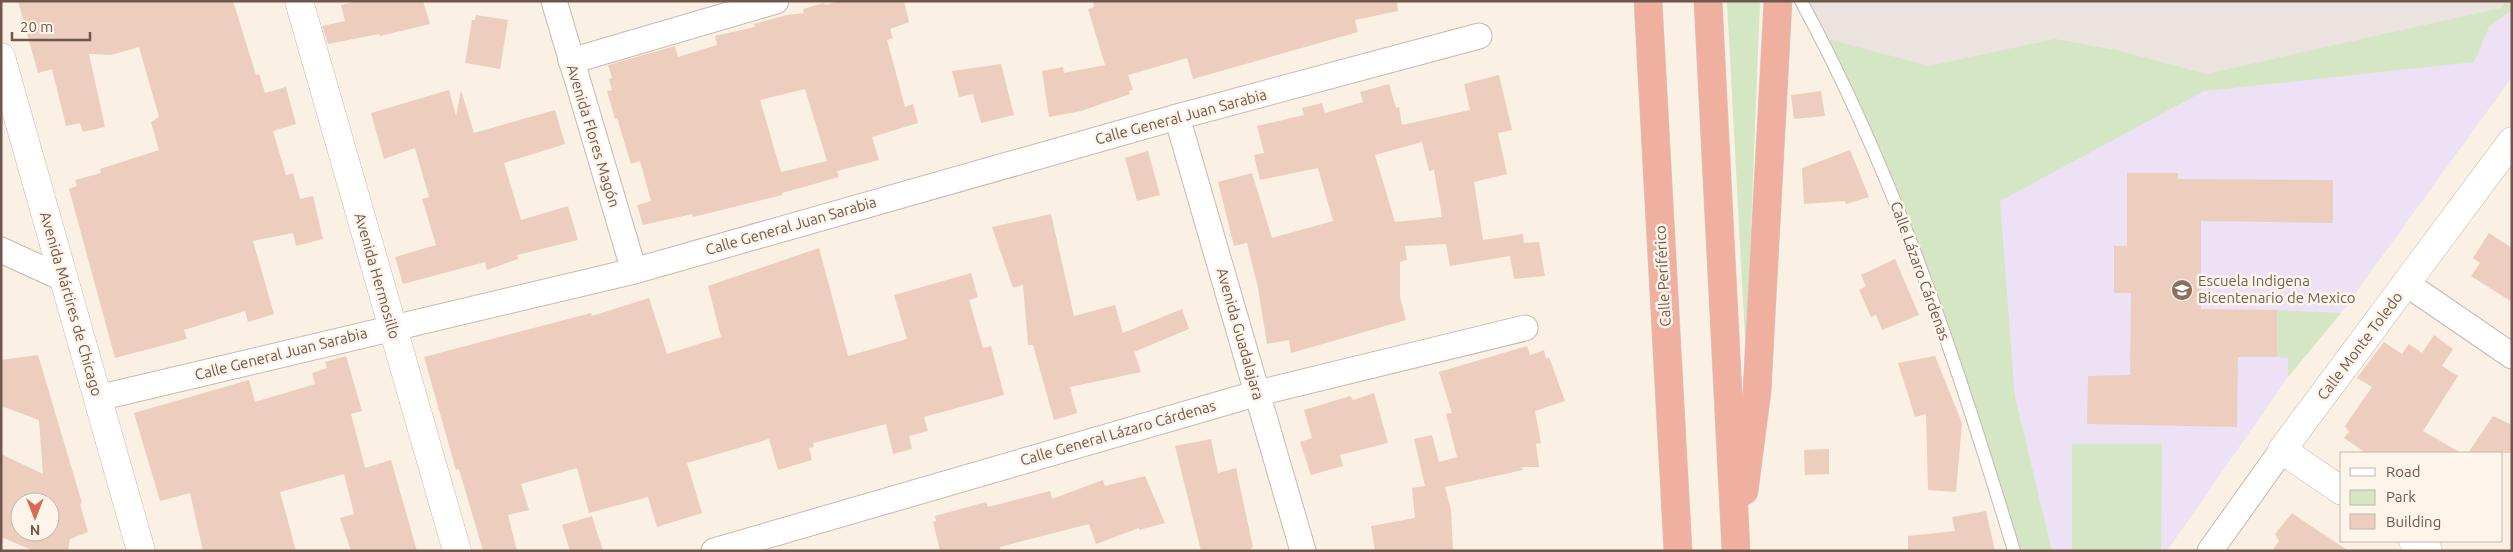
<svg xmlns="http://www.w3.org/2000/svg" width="2513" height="552" viewBox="0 0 2513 552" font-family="Ubuntu,sans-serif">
<rect width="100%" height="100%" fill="#faf0e4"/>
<path fill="#eae3de" d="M1805 1H2506L2501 8 1887 179Z"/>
<path fill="#ede1f6" d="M2506 1H2512V77L2341 313 2288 377 2167 551H2052L2015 396 1998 180 2187 80 2501 8Z"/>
<g fill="#d4e6c4">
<path d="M1727 1H1760L1746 357Z"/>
<path d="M2506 1H2512V10L2489 27 2474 62 2204 91 2000 201 2015 396 2052 551H2014L1908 233 1820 37 1929 66 2055 39 2120 51 2206 74 2501 8Z"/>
<path d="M2277 310 2341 313 2288 377V358L2277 357Z"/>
<path d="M2072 444H2162L2161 550H2072Z"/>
</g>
<g fill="#edcebe" fill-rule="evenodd">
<path d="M18 1H233L256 75 259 74 265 93 286 87 296 124 273 131 286 175 293 173 300 199 313 196 323 239 296 246 293 233 253 241 274 314 248 322 245 311 184 330 187 339 115 358 69 189 77 186 75 180 101 173 100 169 159 150 151 122 159 117 139 47 111 55 89 54 105 127 83 132 80 123 66 126 52 69 38 73Z"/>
<path d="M360 1H423L430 24 380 36 379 34 328 44 322 26 345 21 341 5Z"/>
<path d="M840 1H904L909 22 890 29 893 38 887 40 905 107 913 104 918 123 872 137 879 160 837 171 839 177 782 193V195L693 217 692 214 643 225 637 205 651 201 640 161 631 164 617 118 615 119 607 91 612 90 609 79 612 78 608 65 675 46 678 57 717 45 715 36 755 27 754 24 787 15 804 13 803 9 824 3 825 5ZM805 89 827 161 781 172 760 100Z"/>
<path d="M1093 1H1397L1398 11 1355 20 1358 32 1193 79 1187 58 1128 75 1133 90 1129 91 1130 94 1081 111 1049 117 1042 71 1063 67 1064 73 1105 65 1088 9 1094 7Z"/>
<path d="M476 15 508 20 500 69 465 63 472 20H475Z"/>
<path d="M1001 64 1014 115 981 123 973 94 959 97 952 71Z"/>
<path d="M1499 75 1512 130 1498 133 1507 174 1474 182 1483 240 1523 234 1524 243 1539 242 1545 276 1514 279 1510 256 1450 266 1446 244 1405 246 1407 260 1400 262V297L1406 320 1291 353 1289 340 1267 344 1258 288 1247 243 1234 246 1218 182 1252 173 1272 238 1333 221 1318 168 1260 180 1254 155 1264 153 1257 126 1304 115 1302 108 1322 103 1325 113 1363 102 1360 92 1389 84 1396 108 1399 107 1402 125 1470 110 1464 84ZM1422 142 1429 171 1434 170 1442 217 1395 222 1375 155Z"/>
<path d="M449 90 456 116 461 90 474 133 555 110 565 144 504 163 521 220 568 206 578 240 517 255 518 259 487 270 485 262 403 284 395 257 436 245 422 199 429 197 415 148 384 159 371 113Z"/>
<path d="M1821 91 1825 116 1794 119 1791 95Z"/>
<path d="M1850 150 1869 197 1846 204 1845 201 1804 204 1802 168Z"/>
<path d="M1148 151 1160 195 1137 201 1125 158Z"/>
<path d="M2127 173H2178V179L2333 180V223L2201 221V309L2277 310V357H2238L2237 427 2087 424 2088 376 2130 375 2131 293H2114V246H2127Z"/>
<path d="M1051 214 1074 316 1115 305 1123 333 1182 309 1189 329 1134 352 1141 372 1070 387 1077 413 1054 420 1033 345H1028L1023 285 1013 288 992 227Z"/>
<path d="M2489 233 2512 248V302L2471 276 2480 263 2473 258Z"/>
<path d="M819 248 848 356 907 339 894 295 971 273 978 297 969 300 983 348 991 346 1004 395 924 417 928 431 909 436 912 449 893 454 886 424 813 443 814 447 809 448 812 460 778 470 769 439 687 463 702 513 657 527 648 497 589 513 577 468 521 484 529 510 508 515 517 551H483L459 469 456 470 424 357 591 313 592 316 649 298 667 354 721 337 708 286Z"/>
<path d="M1895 259 1919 315 1882 330 1876 315 1871 317 1859 290 1866 286 1861 275Z"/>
<path d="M2434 335 2453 349 2442 366 2458 376 2423 431 2461 453H2366L2344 438 2349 432 2345 426 2372 387 2357 378 2384 342 2402 354 2409 344 2422 353Z"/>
<path d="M1527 346 1530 355 1544 350 1546 359 1549 357 1565 401 1535 411 1541 443 1536 444 1539 467H1522L1523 470 1445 487 1451 510 1453 551H1375L1371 526 1415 518 1412 488 1425 486 1414 439 1432 435 1439 462 1457 457 1446 414 1452 413 1439 372Z"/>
<path d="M38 355 82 503 80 504 88 532 70 539 68 551H34L1 537V454L43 474 39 420 1 406V360ZM20 502H50V532H20Z"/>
<path d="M346 356 362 411 351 414 365 468 391 460 417 551H351L340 518 354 514 344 474 280 492 296 551H203L190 493 160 501 134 413 249 380 255 402 315 384 312 373 327 368 325 362Z"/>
<path d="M1935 356 1962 423 1956 492 1928 490 1926 414 1915 417 1898 363Z"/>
<path d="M1374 393 1388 443 1340 455 1343 466 1311 475 1300 442 1312 438 1304 410 1350 396 1353 400Z"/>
<path d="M2493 416 2512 425V453H2468Z"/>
<path d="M1211 439 1218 473 1236 468 1253 547 1251 548V551H1201L1175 446Z"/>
<path d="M1829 449V474L1805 475 1804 450Z"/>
<path d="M1145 476 1165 523 1139 530V528L1096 544 1089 524 1000 547V551H940L933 522 936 521 935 516 986 502 988 507 1050 491 1052 499 1103 480 1105 486Z"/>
<path d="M1986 511 1995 551H1908V536L1955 531 1952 517Z"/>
<path d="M2292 513 2311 526 2349 551H2272L2279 541 2275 534Z"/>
<path d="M592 516 603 551H570L562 525Z"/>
</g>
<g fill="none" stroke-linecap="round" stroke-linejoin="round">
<g stroke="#cab8ac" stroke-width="14">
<path id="lane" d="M1801 1C1895 174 1957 362 2014 551"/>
</g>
<g stroke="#cab8ac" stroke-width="27">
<g id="street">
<path d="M554 1 634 271"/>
<path d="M571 61 776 1"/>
<path d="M1177 117 1303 551"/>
<path d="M1 250 62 278"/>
<path d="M2407 284 2512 356"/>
<path d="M98 398 634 271 1177 117 1479 36"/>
<path d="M714 551 1258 393 1525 328"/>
<path d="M2210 551 2282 450"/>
</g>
</g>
<g stroke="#cfb9ac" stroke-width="29">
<g id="secondary">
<path d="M299 1 457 551"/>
<path d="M1 57 141 551"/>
<path d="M2342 491 2282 450 2512 141"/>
<path d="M2413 541 2428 551"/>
</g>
</g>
<g stroke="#d7d0cd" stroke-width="29">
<g id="highway">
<path d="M1648 1 1678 551"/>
<path d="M1708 1 1736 551"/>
<path d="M1744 491 1757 391 1778 1"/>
</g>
</g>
<use href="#lane" stroke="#fff" stroke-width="12"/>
<use href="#street" stroke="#fff" stroke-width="25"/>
<use href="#secondary" stroke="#fff" stroke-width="28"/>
<use href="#highway" stroke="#efb0a0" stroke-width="28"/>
</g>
<defs>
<g id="school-disc" transform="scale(1.125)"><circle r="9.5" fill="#8d6e63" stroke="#fdf4ea"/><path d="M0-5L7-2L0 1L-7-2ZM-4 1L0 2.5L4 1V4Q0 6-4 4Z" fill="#fff"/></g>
</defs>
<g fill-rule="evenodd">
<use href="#school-disc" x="2182" y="290"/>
</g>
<g text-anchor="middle" stroke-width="5" stroke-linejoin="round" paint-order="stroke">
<g font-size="15" fill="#70574c" stroke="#fdf4ea">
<text transform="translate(1181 117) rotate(-15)" y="5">Calle General Juan Sarabia</text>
<text transform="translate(593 136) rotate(73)" y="5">Avenida Flores Magón</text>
<text transform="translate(791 226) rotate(-16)" y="5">Calle General Juan Sarabia</text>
<text transform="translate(1920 271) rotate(70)" y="5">Calle Lázaro Cárdenas</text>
<text transform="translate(377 276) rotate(74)" y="5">Avenida Hermosillo</text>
<text transform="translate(1663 276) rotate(-93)" y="5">Calle Periférico</text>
<text transform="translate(71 304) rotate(74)" y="5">Avenida Mártires de Chicago</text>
<text transform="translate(1240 334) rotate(74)" y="5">Avenida Guadalajara</text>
<text transform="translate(2360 346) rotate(-53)" y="5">Calle Monte Toledo</text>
<text transform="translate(281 354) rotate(-14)" y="5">Calle General Juan Sarabia</text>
<text transform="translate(1118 433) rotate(-16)" y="5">Calle General Lázaro Cárdenas</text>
</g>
<g font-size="15" fill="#785e54" stroke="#fdf4ea" text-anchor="start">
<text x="2198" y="286">Escuela Indigena<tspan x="2198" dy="17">Bicentenario de Mexico</tspan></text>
</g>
</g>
<rect width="2513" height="552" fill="none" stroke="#70574c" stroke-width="5"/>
<rect x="2340" y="452" width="162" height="90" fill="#fdf4ea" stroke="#c5b5ab"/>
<rect x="2350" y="468" width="25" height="8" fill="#ffffff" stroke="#c5b5ab"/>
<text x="2386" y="477" font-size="15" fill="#70574c">Road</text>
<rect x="2350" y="490" width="25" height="15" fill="#d4e6c4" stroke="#c5b5ab"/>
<text x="2386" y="502" font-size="15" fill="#70574c">Park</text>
<rect x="2350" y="514" width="25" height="15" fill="#edcebe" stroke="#c5b5ab"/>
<text x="2386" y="527" font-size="15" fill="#70574c">Building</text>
<g transform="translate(35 517) rotate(180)"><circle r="24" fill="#fdf4ea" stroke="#c5b5ab"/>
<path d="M0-4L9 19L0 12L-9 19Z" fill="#d96a54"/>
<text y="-8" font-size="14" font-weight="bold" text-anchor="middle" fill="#70574c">N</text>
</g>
<path d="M12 32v8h78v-8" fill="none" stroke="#70574c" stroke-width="2.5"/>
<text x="20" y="32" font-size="15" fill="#70574c" stroke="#fdf4ea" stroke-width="4" paint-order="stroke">20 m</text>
</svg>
